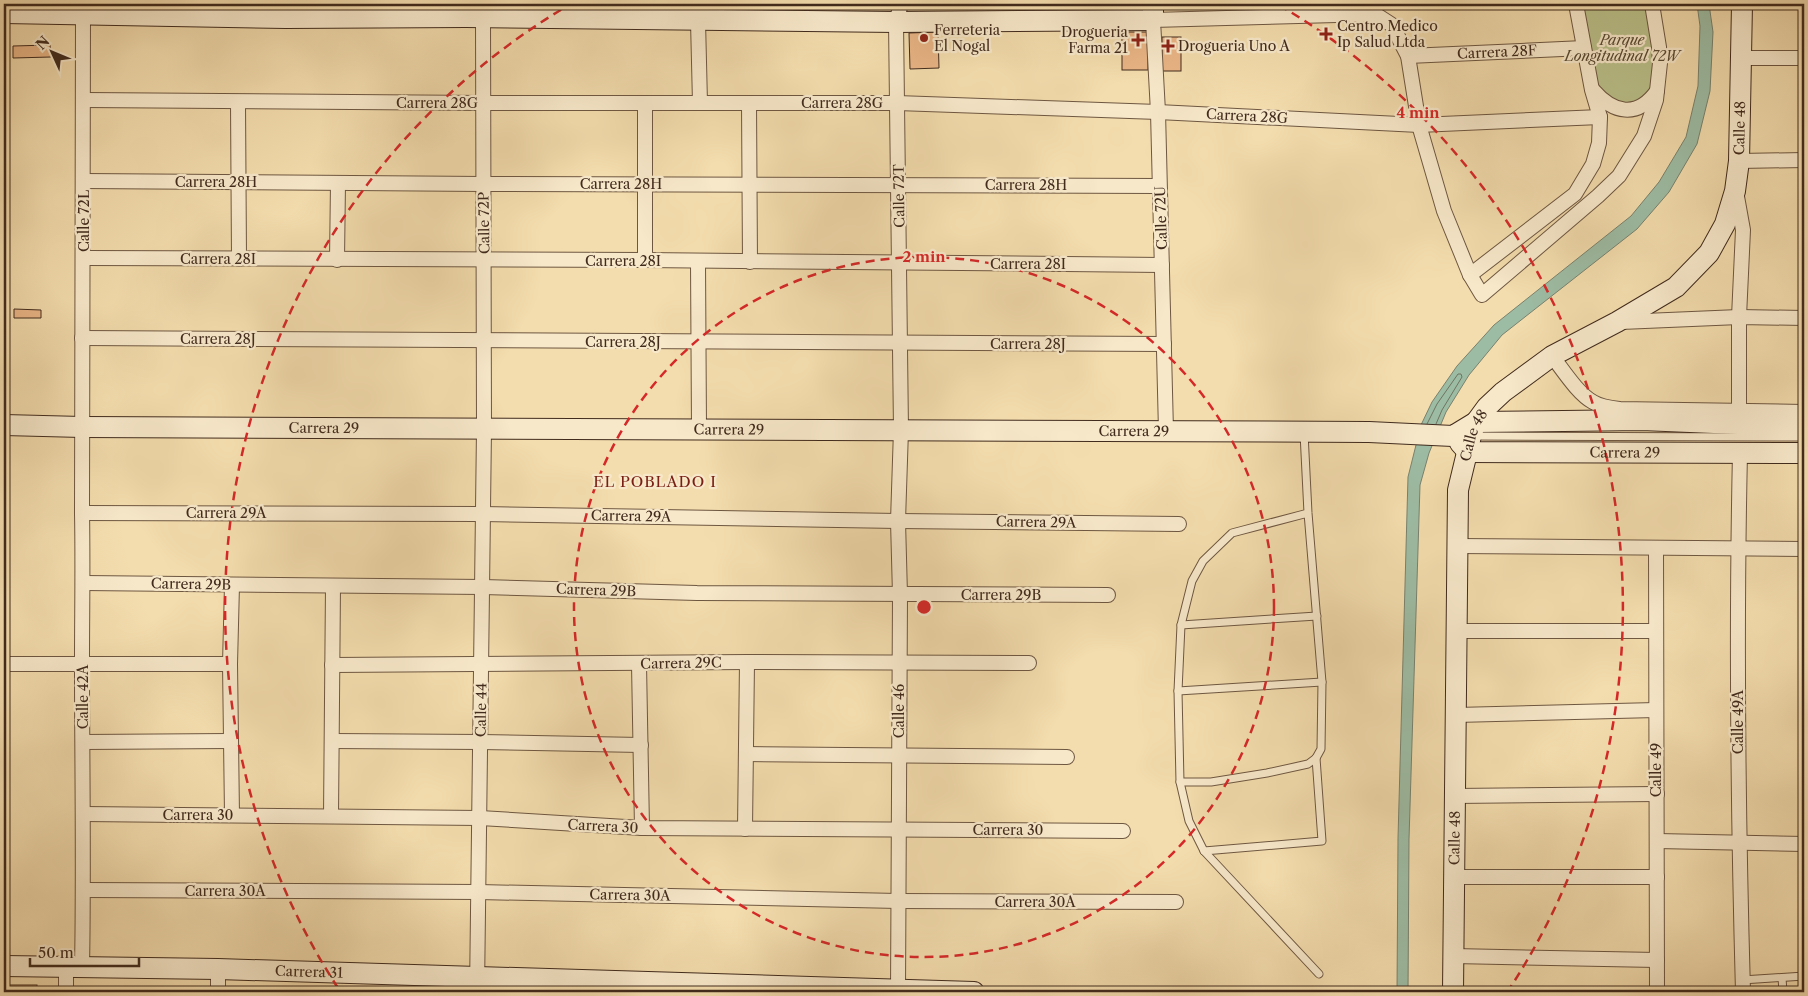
<svg xmlns="http://www.w3.org/2000/svg" width="1808" height="996" viewBox="0 0 1808 996" font-family="'Libre Caslon Text',serif">
  <style>
    .green { fill: #bac08a; stroke: #7e7654 }
    .water { fill: #9dbca4; stroke: #78826e }
    .lines { fill: none; stroke-linecap: round; stroke-linejoin: round }
    .shore { stroke: #6f7460; stroke-width: 1 }
    .building { fill: #e9b586; stroke: #412b1d }
    .lane-casing { stroke: #6e5741; stroke-width: 9 }
    .street-casing { stroke: #6e5741; stroke-width: 16 }
    .secondary-casing { stroke: #412b1d; stroke-width: 22 }
    .lane { stroke: #f7e8ca; stroke-width: 7 }
    .street { stroke: #f7e8ca; stroke-width: 14 }
    .secondary { stroke: #f7e8ca; stroke-width: 20 }
    .ring { fill: none; stroke: #d62828; stroke-width: 2.5; stroke-dasharray: 9 6 }
    .poi-dot { fill: #8f2418; stroke: #f7e8ca; stroke-width: 2 }
    .labels { text-anchor: middle; dominant-baseline: central; stroke-width: 4.5; stroke-linejoin: round; paint-order: stroke }
    .poi-label { font-size: 14px; fill: #412b1d; stroke: #f7e8ca; text-anchor: start }
    .park-label { font-size: 14px; font-style: italic; fill: #594933; stroke: #f7e8ca }
    .street-label { font-size: 14px; fill: #412b1d; stroke: #f7e8ca }
    .neighbourhood-label { font-size: 15px; letter-spacing: 1px; fill: #7a1f14; stroke: #f7e8ca }
    .centre { fill: #d62828; stroke: #f7e8ca; stroke-width: 2.5 }
    .ring-label { font-size: 15px; text-anchor: middle; font-weight: bold; fill: #d62828; stroke: #f7e8ca; stroke-width: 4.5; stroke-linejoin: round; paint-order: stroke }
  </style>
  <rect width="100%" height="100%" fill="#f3dcad"/>
  <filter id="stains"><feTurbulence type="fractalNoise" baseFrequency=".004" numOctaves="4"/><feColorMatrix values="0 0 0 0 .2 0 0 0 0 .09 0 0 0 0 .02 0 0 0 .5 -.17"/></filter>
  <radialGradient id="worn" r=".72"><stop offset=".6" stop-color="#630" stop-opacity="0"/><stop offset="1" stop-color="#630" stop-opacity=".3"/></radialGradient>
  <polygon class="green" points="1576,4 1652,4 1658,89 1639,108 1602,100"/>
  <polygon class="water" points="1697,4 1709,4 1713,32 1710,91 1697,144 1669,192 1637,229 1502,335 1469,375 1446,412 1429,453 1420,485 1409,839 1408,992 1397,992 1398,838 1408,477 1421,425 1432,402 1457,366 1494,325 1631,216 1659,182 1686,137 1698,86 1700,26"/>
  <g class="lines">
    <polyline class="shore" points="1427,424 1437,404 1458,374 1461,374 1462,377 1442,410 1436,424"/>
  </g>
  <g class="building">
    <polygon points="703,4 736,4 736,8 703,6"/>
    <polygon points="938,32 939,68 910,69 909,33"/>
    <rect x="1122" y="32" width="26" height="38"/>
    <rect x="1162" y="37" width="19" height="34"/>
    <polygon points="50,45 51,57 13,58 13,46"/>
    <polygon points="14,309 41,310 41,318 14,318"/>
    <rect x="4" y="985" width="33" height="7"/>
  </g>
  <g class="lines">
    <defs>
      <g id="lane">
        <polyline points="1335,4 1335,15"/>
        <polyline points="1304,433 1308,513 1322,682 1321,749 1316,758 1308,764 1267,773 1211,782 1180,782 1178,691 1181,625 1192,581 1203,561 1232,533 1308,513"/>
        <polyline points="1475,436 1804,437"/>
        <polyline points="1181,625 1317,616"/>
        <polyline points="1178,691 1322,682"/>
        <polyline points="1180,782 1189,821 1204,851 1319,974"/>
        <polyline points="1204,851 1322,841 1316,758"/>
        <polyline points="1782,978 1783,992"/>
        <polyline points="1742,980 1804,976"/>
      </g>
      <g id="street">
        <polyline points="1375,14 1392,25 1408,56 1419,125 1444,211 1470,275 1482,295 1598,196 1619,176 1644,136 1656,100 1660,63 1659,47 1652,4"/>
        <polyline points="621,20 623,4"/>
        <path id="s1" d="M1408,56L1584,48"/>
        <polyline points="1741,58 1804,58"/>
        <path d="M1593,90C1613,113 1637,119 1657,91"/>
        <polyline points="84,100 484,103 897,103 1158,112 1419,125 1600,117"/>
        <polyline points="238,102 239,259"/>
        <polyline points="645,103 645,260"/>
        <polyline points="700,103 698,21 700,4"/>
        <polyline points="749,103 750,262"/>
        <polyline points="1739,161 1804,160"/>
        <polyline points="83,181 484,184 1159,186"/>
        <polyline points="1736,191 1743,230 1739,317 1739,411"/>
        <polyline points="84,258 645,260 1162,265"/>
        <polyline points="337,260 338,183"/>
        <polyline points="698,262 699,429"/>
        <polyline points="1470,275 1575,194 1593,164 1599,143 1600,117 1592,90 1576,4"/>
        <polyline points="1621,322 1739,317 1804,318"/>
        <polyline points="82,338 1164,344"/>
        <path d="M1552,356C1563,370 1578,394 1593,402C1601,407 1611,408 1620,409L1804,412"/>
        <polyline points="1166,431 1158,112 1153,20 1375,14"/>
        <path d="M1740,453C1736,632 1738,812 1743,992"/>
        <polyline points="82,513 483,514 898,521 1179,524"/>
        <polyline points="1457,546 1804,549"/>
        <polyline points="1656,548 1657,992"/>
        <polyline points="84,583 483,587 697,593 1108,595"/>
        <polyline points="1456,631 1656,631"/>
        <polyline points="4,664 230,664"/>
        <polyline points="639,664 642,828"/>
        <polyline points="332,665 747,662 1029,663"/>
        <polyline points="1456,715 1656,710"/>
        <polyline points="332,741 481,742 641,745"/>
        <polyline points="83,742 230,741"/>
        <polyline points="746,754 1067,757"/>
        <polyline points="1455,796 1657,794"/>
        <polyline points="83,814 480,818 642,828 1123,831"/>
        <polyline points="232,815 230,664 232,585"/>
        <polyline points="331,816 333,586"/>
        <polyline points="745,829 747,662"/>
        <polyline points="1657,841 1804,844"/>
        <polyline points="1454,877 1657,877"/>
        <polyline points="84,890 479,892 898,901 1176,902"/>
        <polyline points="1453,956 1657,960"/>
        <polyline points="66,967 66,992"/>
        <path d="M82,967C84,866 82,765 82,664C82,614 83,563 82,513L83,14"/>
        <polyline points="218,969 218,992"/>
        <polyline points="477,992 484,429 483,18"/>
        <polyline points="898,992 900,595 898,521 901,430 896,22 901,4"/>
      </g>
      <g id="secondary">
        <polyline points="4,13 286,18 466,17 896,22 1153,20 1153,4"/>
        <path id="s2" d="M4,425L82,427L1369,432L1453,436L1476,422L1642,420L1738,424L1804,425"/>
        <path id="s3" d="M1460,443L1468,452L1804,453"/>
        <path id="s4" d="M4,966L218,969L974,992"/>
        <path id="s5" d="M1453,992L1458,490L1471,436L1476,422L1487,407L1503,392L1552,356L1617,322L1676,287L1709,253L1725,224L1735,191L1739,161L1742,4"/>
      </g>
    </defs>
    <use href="#lane" class="lane-casing"/>
    <use href="#street" class="street-casing"/>
    <use href="#secondary" class="secondary-casing"/>
    <use href="#lane" class="lane"/>
    <use href="#street" class="street"/>
    <use href="#secondary" class="secondary"/>
  </g>
  <g class="ring">
    <circle cx="924" cy="607" r="350"/>
    <path d="M338 988A699 699 0 0 1 569 5M1279 5A699 699 0 0 1 1510 988"/>
  </g>
  <g class="poi-dot">
    <path d="M1323.5 26.5h5v5h5v5h-5v5h-5v-5h-5v-5h5z"/>
    <circle cx="924" cy="38" r="5"/>
    <path d="M1135.5 32.5h5v5h5v5h-5v5h-5v-5h-5v-5h5z"/>
    <path d="M1165.5 38.5h5v5h5v5h-5v5h-5v-5h-5v-5h5z"/>
  </g>
  <g class="labels">
    <g class="poi-label">
      <text x="1337" y="26">Centro Medico<tspan x="1337" dy="16">Ip Salud Ltda</tspan></text>
      <text x="934" y="30">Ferreteria<tspan x="934" dy="16">El Nogal</tspan></text>
      <text x="1128" y="32" text-anchor="end">Drogueria<tspan x="1128" dy="16">Farma 21</tspan></text>
      <text x="1178" y="46">Drogueria Uno A</text>
    </g>
    <g class="park-label">
      <text x="1622" y="40">Parque<tspan x="1622" dy="16">Longitudinal 72W</tspan></text>
    </g>
    <g class="street-label">
      <text stroke="none"><textPath href="#s1" startOffset="89">Carrera 28F</textPath></text>
      <text x="437" y="103">Carrera 28G</text>
      <text x="842" y="103">Carrera 28G</text>
      <text transform="translate(1247 116) rotate(3)">Carrera 28G</text>
      <text stroke="none"><textPath href="#s5" startOffset="994">Calle 48</textPath></text>
      <text x="216" y="182">Carrera 28H</text>
      <text x="621" y="184">Carrera 28H</text>
      <text x="1026" y="185">Carrera 28H</text>
      <text transform="translate(899 196) rotate(-91)">Calle 72T</text>
      <text transform="translate(1161 218) rotate(-92)">Calle 72U</text>
      <text transform="translate(84 221) rotate(-90)">Calle 72L</text>
      <text transform="translate(484 223) rotate(-91)">Calle 72P</text>
      <text x="218" y="259">Carrera 28I</text>
      <text x="623" y="261">Carrera 28I</text>
      <text x="1028" y="264">Carrera 28I</text>
      <text x="218" y="339">Carrera 28J</text>
      <text x="623" y="342">Carrera 28J</text>
      <text x="1028" y="344">Carrera 28J</text>
      <text stroke="none"><textPath href="#s2" startOffset="320">Carrera 29</textPath></text>
      <text stroke="none"><textPath href="#s2" startOffset="725">Carrera 29</textPath></text>
      <text stroke="none"><textPath href="#s2" startOffset="1130">Carrera 29</textPath></text>
      <text stroke="none"><textPath href="#s5" startOffset="559">Calle 48</textPath></text>
      <text stroke="none"><textPath href="#s3" startOffset="169">Carrera 29</textPath></text>
      <text x="226" y="513">Carrera 29A</text>
      <text transform="translate(631 516) rotate(1)">Carrera 29A</text>
      <text transform="translate(1036 522) rotate(1)">Carrera 29A</text>
      <text transform="translate(191 584) rotate(1)">Carrera 29B</text>
      <text transform="translate(596 590) rotate(2)">Carrera 29B</text>
      <text x="1001" y="595">Carrera 29B</text>
      <text transform="translate(681 663) rotate(-1)">Carrera 29C</text>
      <text transform="translate(83 697) rotate(-90)">Calle 42A</text>
      <text transform="translate(481 710) rotate(-89)">Calle 44</text>
      <text transform="translate(899 711) rotate(-90)">Calle 46</text>
      <text transform="translate(1738 722) rotate(-90)">Calle 49A</text>
      <text transform="translate(1656 770) rotate(-90)">Calle 49</text>
      <text x="198" y="815">Carrera 30</text>
      <text transform="translate(603 826) rotate(3)">Carrera 30</text>
      <text x="1008" y="830">Carrera 30</text>
      <text stroke="none"><textPath href="#s5" startOffset="154">Calle 48</textPath></text>
      <text x="225" y="891">Carrera 30A</text>
      <text transform="translate(630 895) rotate(1)">Carrera 30A</text>
      <text x="1035" y="902">Carrera 30A</text>
      <text stroke="none"><textPath href="#s4" startOffset="305">Carrera 31</textPath></text>
    </g>
    <g class="neighbourhood-label">
      <text x="655" y="481">EL POBLADO I</text>
    </g>
  </g>
  <circle cx="924" cy="607" r="8" class="centre"/>
  <g class="ring-label">
    <text x="1418" y="118">4 min</text>
    <text x="924" y="262">2 min</text>
  </g>
  <rect width="1808" height="996" fill="none" stroke="#f3dcad" stroke-width="20"/>
  <rect x="5" y="5" width="1798" height="986" fill="none" stroke="#412b1d" stroke-width="2.5"/>
  <rect x="10" y="10" width="1788" height="976" fill="none" stroke="#412b1d"/>
  <g transform="translate(52 52) rotate(314)" stroke="#f7e8ca" stroke-width="4" paint-order="stroke">
  <path d="M0-4L9 19L0 12L-9 19Z" fill="#412b1d"/>
  <text y="-8" font-size="14" font-weight="bold" text-anchor="middle" fill="#412b1d">N</text>
  </g>
  <path d="M30 958v8h109v-8" fill="none" stroke="#412b1d" stroke-width="2.5"/>
  <text x="38" y="958" font-size="15" fill="#412b1d" stroke="#f7e8ca" stroke-width="4" paint-order="stroke">50 m</text>
  <rect width="100%" height="100%" filter="url(#stains)"/>
  <rect width="100%" height="100%" fill="url(#worn)"/>
</svg>
